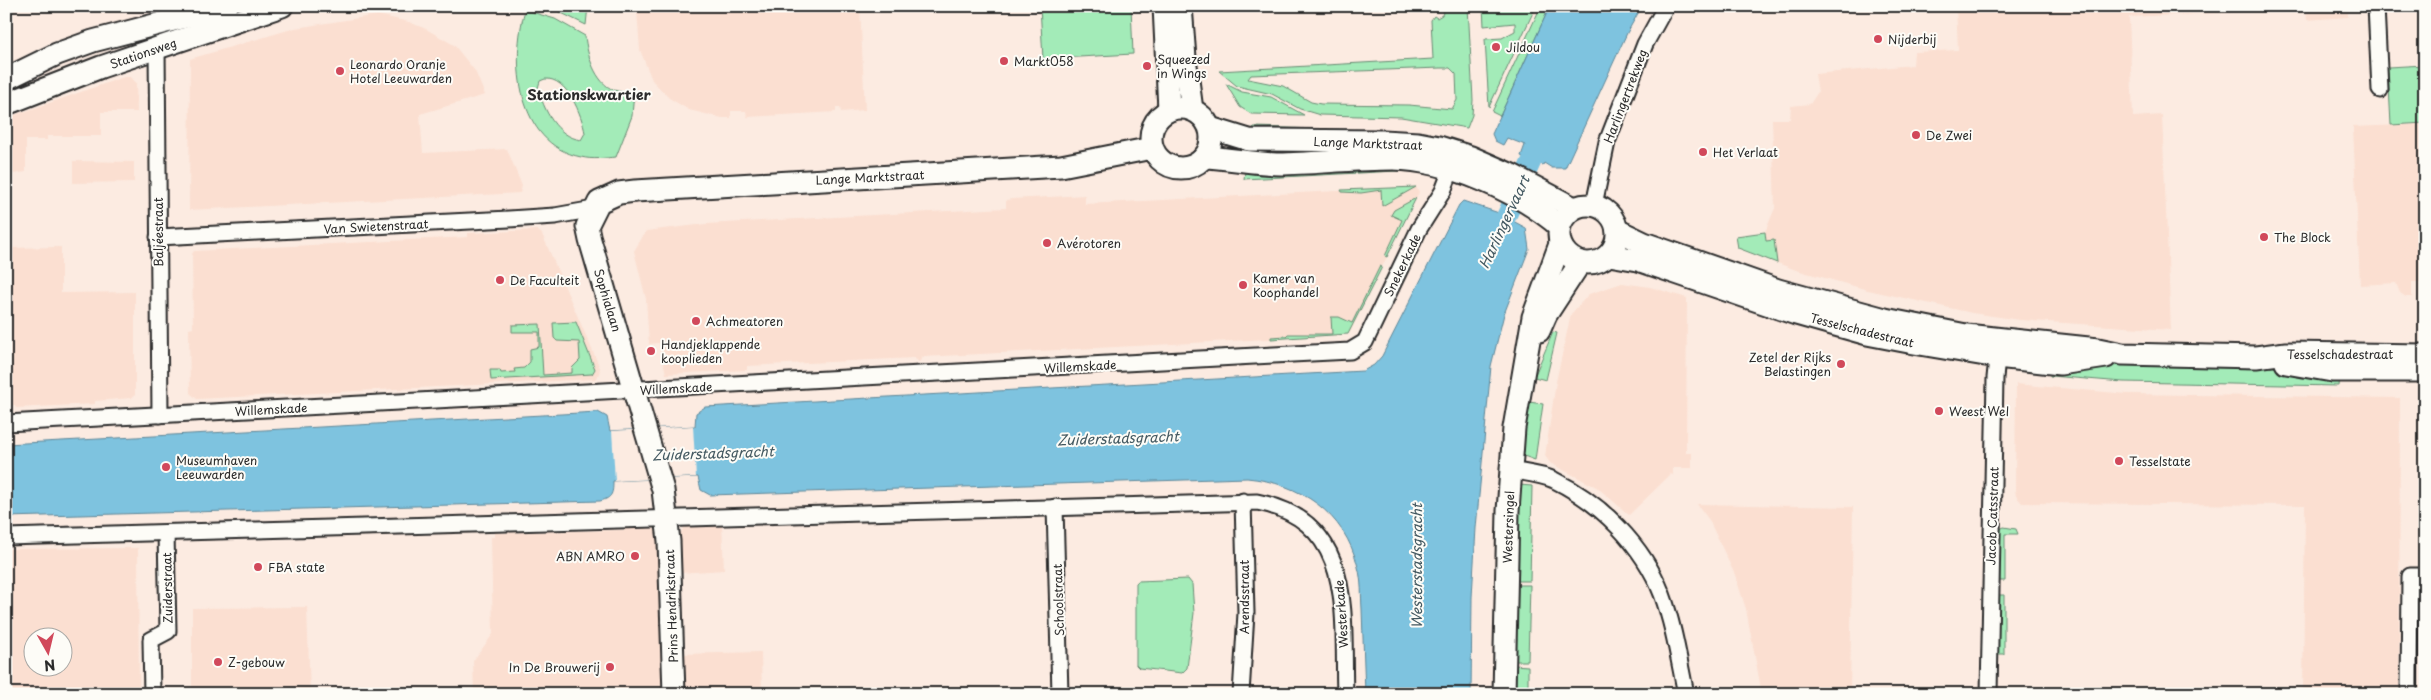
<svg xmlns="http://www.w3.org/2000/svg" width="2431" height="700" viewBox="0 0 2431 700" font-family="'Playpen Sans',sans-serif">
  <style>
    .built { fill: #fbdfd1; fill-rule: evenodd }
    .green { fill: #a3ebb8; stroke: #678b72; fill-rule: evenodd }
    .water { fill: #7ec3df; stroke: #5d8697 }
    .pier { fill: #fcebe1 }
    .lines { fill: none; stroke-linecap: round; stroke-linejoin: round }
    .canal { stroke: #7ec3df; stroke-width: 20 }
    .street-casing { stroke: #2b2b2b; stroke-width: 19 }
    .secondary-casing { stroke: #2b2b2b; stroke-width: 25 }
    .street { stroke: #fdfcf7; stroke-width: 15 }
    .secondary { stroke: #fdfcf7; stroke-width: 21 }
    .poi-dot { fill: #d1495b; stroke: #fdfcf7; stroke-width: 2 }
    .labels { text-anchor: middle; dominant-baseline: central; stroke-width: 4; stroke-linejoin: round; paint-order: stroke }
    .poi-label { font-size: 12px; fill: #2b2b2b; stroke: #fdfcf7; text-anchor: start }
    .street-label { font-size: 12px; fill: #2b2b2b; stroke: #fdfcf7 }
    .neighbourhood-label { font-size: 14px; font-weight: bold; fill: #2b2b2b; stroke: #fdfcf7 }
    .water-label { font-size: 14px; font-style: italic; fill: #445961; stroke: #fdfcf7 }
  </style>
  <rect width="100%" height="100%" fill="#fcebe1"/>
  <filter id="ink" filterUnits="userSpaceOnUse"><feTurbulence type="fractalNoise" baseFrequency=".02" numOctaves="2"/><feDisplacementMap in="SourceGraphic" scale="10" xChannelSelector="R" yChannelSelector="G"/><feConvolveMatrix kernelMatrix="1 2 1 2 8 2 1 2 1" color-interpolation-filters="sRGB"/></filter>
  <g filter="url(#ink)">
    <g class="built">
      <polygon points="620,6 860,6 865,110 841,112 840,107 836,107 836,112 747,117 746,111 731,111 731,118 722,118 689,110 669,98 652,80 640,50 637,11 620,8"/>
      <polygon points="1956,6 2348,6 2348,17 2307,20 2306,9 2129,17 2133,117 2162,115 2171,330 2020,320 1972,313 1868,290 1796,270 1738,248 1736,236 1765,232 1775,208 1772,119 1790,119 1791,106 1810,104 1818,92 1815,74 1913,65 1914,52 1958,50"/>
      <polygon points="378,15 409,22 426,29 454,45 475,71 485,95 420,114 423,153 507,149 522,186 520,193 189,210 190,59 295,28"/>
      <polygon points="124,77 131,77 136,83 137,112 101,112 101,136 47,136 47,140 26,140 26,172 6,175 6,118"/>
      <polygon points="2425,124 2425,282 2412,282 2412,297 2406,297 2400,293 2396,283 2360,285 2353,127"/>
      <polygon points="73,161 134,162 134,182 73,183"/>
      <polygon points="1416,187 1419,192 1350,332 1344,335 923,357 919,362 914,358 747,366 747,370 666,374 659,343 649,344 646,299 634,251 646,231 706,224 1006,208 1006,200 1012,199 1085,195 1085,204"/>
      <polygon points="537,230 542,234 600,368 599,374 595,379 197,399 190,393 189,329 193,328 192,254 194,251 468,237 468,233"/>
      <polygon points="61,247 61,293 135,292 135,395 131,398 95,401 95,404 16,408 15,405 6,405 6,248"/>
      <polygon points="1622,283 1650,287 1687,298 1686,453 1692,453 1692,468 1673,468 1673,475 1671,474 1629,515 1598,488 1550,463 1545,456 1556,382 1571,314 1589,294"/>
      <polygon points="2016,384 2128,394 2400,398 2399,694 2303,694 2305,505 2022,503 2016,496 2015,489"/>
      <polygon points="1697,504 1853,507 1850,694 1762,694 1746,609 1735,575 1709,520"/>
      <polygon points="722,523 724,570 679,573 678,538 684,527 689,524"/>
      <polygon points="626,525 648,525 658,532 666,694 474,694 473,661 493,634 491,537 494,537 494,533 625,530"/>
      <path d="M138,548L139,694H6V549ZM32,638H62V668H32Z"/>
      <polygon points="307,607 310,694 192,694 192,608"/>
      <polygon points="761,652 762,693 764,694 684,694 682,654"/>
    </g>
    <g class="green">
      <polygon points="547,6 588,6 586,25"/>
      <polygon points="1040,6 1131,6 1133,54 1043,59"/>
      <path d="M1441,6H1468L1473,100L1472,115L1467,128L1401,117L1320,115L1300,109L1272,94L1237,86L1219,71L1433,59L1431,20L1434,16L1437,18L1442,15L1444,10ZM1440,68H1450L1456,74L1457,100L1452,109L1409,105L1321,104L1311,102L1283,86L1248,79L1251,75Z"/>
      <polygon points="1483,6 1536,6 1489,107 1485,39 1502,38 1515,31 1515,23 1484,26"/>
      <polygon points="1541,6 1550,6 1500,116 1492,112"/>
      <path d="M525,10L555,19L585,36C587,54 595,83 614,90C620,92 627,92 634,92L632,116L616,157C604,158 593,160 581,157C517,144 510,61 525,10ZM545,79C567,77 582,115 585,133L581,140C556,136 544,110 538,88L540,81Z"/>
      <polygon points="2425,65 2425,123 2391,125 2388,67"/>
      <polygon points="1226,84 1242,92 1271,97 1304,115 1251,114 1240,107"/>
      <polygon points="1254,127 1421,132 1453,141 1252,130"/>
      <polygon points="1349,166 1416,170 1244,179 1245,171"/>
      <polygon points="1416,187 1382,206 1381,190 1361,193 1342,192 1341,190"/>
      <polygon points="1416,198 1387,257 1385,256 1402,220 1391,215 1394,210"/>
      <polygon points="1765,232 1766,241 1774,240 1777,263 1738,248 1736,236"/>
      <polygon points="1380,266 1382,267 1348,334 1271,339 1271,337 1286,336 1288,334 1332,334 1331,317 1339,317 1352,323"/>
      <polygon points="576,322 595,369 592,374 491,380 490,370 500,370 501,373 515,372 514,369 524,368 530,362 530,349 539,347 539,332 512,332 512,325 540,324 543,375 572,373 572,368 580,360 579,342 557,341 554,338 553,323"/>
      <polygon points="1553,332 1557,333 1546,380 1534,377"/>
      <polygon points="2113,364 2275,367 2339,377 2338,386 2123,382 2050,376 2051,368"/>
      <polygon points="1529,402 1543,404 1535,460 1521,455"/>
      <polygon points="1519,485 1532,486 1530,581 1517,581"/>
      <polygon points="2004,527 2016,529 2018,534 2005,534 2005,581 1997,581 1998,530"/>
      <polygon points="1188,579 1192,584 1194,613 1187,668 1182,673 1139,668 1136,665 1136,583 1138,581"/>
      <polygon points="1516,585 1530,585 1528,661 1514,661"/>
      <polygon points="1997,595 2004,595 2004,654 1996,654"/>
      <polygon points="1514,665 1528,666 1528,694 1514,694"/>
    </g>
    <g class="water">
      <polygon points="1550,6 1642,6 1627,33 1565,168 1552,168 1544,163 1543,165 1521,156 1525,145 1507,138 1503,145 1495,141 1492,134"/>
      <path d="M1463,201L1496,212L1526,228L1529,249L1504,314L1491,366L1476,528L1472,597L1471,694H1365C1364,666 1363,638 1362,609C1361,596 1362,581 1358,567C1345,513 1300,483 1247,478L710,495L701,490L698,477H696L613,481C613,492 613,498 600,501L6,517V444L598,412L607,417L610,431L695,426L696,413L705,407L1363,371L1374,365L1382,356L1459,205Z"/>
    </g>
    <polygon class="pier" points="693,426 696,477 615,481 612,431"/>
    <g class="lines">
      <polyline class="canal" points="1495,241 1543,136"/>
      <defs>
        <g id="street">
          <polyline points="2376,6 2380,90"/>
          <polyline points="157,48 160,415"/>
          <polyline points="1594,205 1607,142 1645,44 1666,6"/>
          <polyline points="158,237 509,219 555,216 594,209"/>
          <polyline points="6,423 1350,351 1365,342 1419,229 1443,191 1451,170"/>
          <path d="M1510,470C1525,473 1541,474 1554,480C1601,503 1643,545 1662,594C1674,626 1679,661 1686,694"/>
          <polyline points="1055,507 1060,694"/>
          <path d="M6,537L1257,502C1357,521 1342,616 1345,694"/>
          <polyline points="152,694 151,640 168,631 166,533"/>
          <polyline points="1241,694 1246,613 1243,501"/>
          <polyline points="1989,694 1995,378 1998,348"/>
          <polyline points="2409,694 2410,576 2425,576"/>
        </g>
        <g id="secondary">
          <polyline points="1164,6 1169,110"/>
          <polyline points="1181,6 1185,58 1192,110"/>
          <polyline points="6,79 57,54 93,41 227,6"/>
          <polyline points="6,104 101,67 282,6"/>
          <circle cx="1181" cy="138" r="30"/>
          <polyline points="1210,128 1249,140 1383,141 1418,143 1439,147 1471,157 1512,175 1574,208"/>
          <path d="M1204,157C1229,158 1255,164 1280,164C1317,163 1355,159 1393,159C1448,160 1518,191 1559,226"/>
          <circle cx="1588" cy="234" r="29"/>
          <polyline points="1617,230 1644,243 1778,290 1885,319 1966,335 2098,349 2122,354 2256,357 2286,353 2425,355"/>
          <polyline points="1609,255 1638,260 1796,314 1867,334 1914,343 1997,357 2060,364 2106,357"/>
          <polyline points="1539,331 1546,315 1580,263"/>
          <polyline points="2286,363 2332,371 2425,371"/>
          <polyline points="674,694 669,541 663,490 590,240 587,226 599,202 619,193 635,191 1061,166 1152,148"/>
          <polyline points="1504,694 1508,511 1514,428 1533,317 1560,244"/>
        </g>
      </defs>
      <use href="#street" class="street-casing"/>
      <use href="#secondary" class="secondary-casing"/>
      <use href="#street" class="street"/>
      <use href="#secondary" class="secondary"/>
    </g>
  </g>
  <g class="poi-dot">
    <circle cx="1878" cy="39" r="5"/>
    <circle cx="1496" cy="47" r="5"/>
    <circle cx="1004" cy="61" r="5"/>
    <circle cx="1147" cy="66" r="5"/>
    <circle cx="340" cy="71" r="5"/>
    <circle cx="1916" cy="135" r="5"/>
    <circle cx="1703" cy="152" r="5"/>
    <circle cx="2264" cy="237" r="5"/>
    <circle cx="1047" cy="243" r="5"/>
    <circle cx="500" cy="280" r="5"/>
    <circle cx="1243" cy="285" r="5"/>
    <circle cx="696" cy="321" r="5"/>
    <circle cx="651" cy="351" r="5"/>
    <circle cx="1841" cy="364" r="5"/>
    <circle cx="1939" cy="411" r="5"/>
    <circle cx="2119" cy="461" r="5"/>
    <circle cx="166" cy="467" r="5"/>
    <circle cx="635" cy="556" r="5"/>
    <circle cx="258" cy="567" r="5"/>
    <circle cx="218" cy="662" r="5"/>
    <circle cx="610" cy="667" r="5"/>
  </g>
  <g class="labels">
    <g class="poi-label">
      <text x="1888" y="39">Nijderbij</text>
      <text x="1506" y="47">Jildou</text>
      <text x="1157" y="59">Squeezed<tspan x="1157" dy="14">in Wings</tspan></text>
      <text x="1014" y="61">Markt058</text>
      <text x="350" y="64">Leonardo Oranje<tspan x="350" dy="14">Hotel Leeuwarden</tspan></text>
      <text x="1926" y="135">De Zwei</text>
      <text x="1713" y="152">Het Verlaat</text>
      <text x="2274" y="237">The Block</text>
      <text x="1057" y="243">Avérotoren</text>
      <text x="1253" y="278">Kamer van<tspan x="1253" dy="14">Koophandel</tspan></text>
      <text x="510" y="280">De Faculteit</text>
      <text x="706" y="321">Achmeatoren</text>
      <text x="661" y="344">Handjeklappende<tspan x="661" dy="14">kooplieden</tspan></text>
      <text x="1831" y="357" text-anchor="end">Zetel der Rijks<tspan x="1831" dy="14">Belastingen</tspan></text>
      <text x="1949" y="411">Weest Wel</text>
      <text x="176" y="460">Museumhaven<tspan x="176" dy="14">Leeuwarden</tspan></text>
      <text x="2129" y="461">Tesselstate</text>
      <text x="625" y="556" text-anchor="end">ABN AMRO</text>
      <text x="268" y="567">FBA state</text>
      <text x="228" y="662">Z-gebouw</text>
      <text x="600" y="667" text-anchor="end">In De Brouwerij</text>
    </g>
    <g class="street-label">
      <text transform="translate(143 53) rotate(-19)">Stationsweg</text>
      <text transform="translate(1625 96) rotate(-69)">Harlingertrekweg</text>
      <text transform="translate(1368 143) rotate(2)">Lange Marktstraat</text>
      <text transform="translate(870 177) rotate(-3)">Lange Marktstraat</text>
      <text transform="translate(376 226) rotate(-3)">Van Swietenstraat</text>
      <text transform="translate(158 232) rotate(-90)">Baljéestraat</text>
      <text transform="translate(1402 265) rotate(-64)">Snekerkade</text>
      <text transform="translate(608 300) rotate(73)">Sophialaan</text>
      <text transform="translate(1862 330) rotate(14)">Tesselschadestraat</text>
      <text x="2340" y="354">Tesselschadestraat</text>
      <text transform="translate(1080 366) rotate(-3)">Willemskade</text>
      <text transform="translate(676 388) rotate(-3)">Willemskade</text>
      <text transform="translate(271 409) rotate(-3)">Willemskade</text>
      <text transform="translate(1992 516) rotate(-88)">Jacob Catsstraat</text>
      <text transform="translate(1508 527) rotate(-88)">Westersingel</text>
      <text transform="translate(167 588) rotate(-91)">Zuiderstraat</text>
      <text transform="translate(1244 597) rotate(-90)">Arendsstraat</text>
      <text transform="translate(1058 600) rotate(-92)">Schoolstraat</text>
      <text transform="translate(671 606) rotate(-92)">Prins Hendrikstraat</text>
      <text transform="translate(1341 614) rotate(-94)">Westerkade</text>
    </g>
    <g class="neighbourhood-label">
      <text x="589" y="94">Stationskwartier</text>
    </g>
    <g class="water-label">
      <text transform="translate(1504 222) rotate(-65)">Harlingervaart</text>
      <text transform="translate(1118 438) rotate(-2)">Zuiderstadsgracht</text>
      <text transform="translate(713 453) rotate(-2)">Zuiderstadsgracht</text>
      <text transform="translate(1416 566) rotate(-90)">Westerstadsgracht</text>
    </g>
  </g>
  <rect width="2431" height="700" fill="none" stroke="#fdfcf7" stroke-width="25"/>
  <rect x="12" y="12" width="2406" height="675" fill="none" stroke="#2b2b2b" stroke-width="2" filter="url(#ink)"/>
  <g transform="translate(48 652) rotate(172)"><circle r="24" fill="#fdfcf7" stroke="#a9a8a5"/>
  <path d="M0-4L9 19L0 12L-9 19Z" fill="#d1495b"/>
  <text y="-8" font-size="14" font-weight="bold" text-anchor="middle" fill="#2b2b2b">N</text>
  </g>
</svg>
